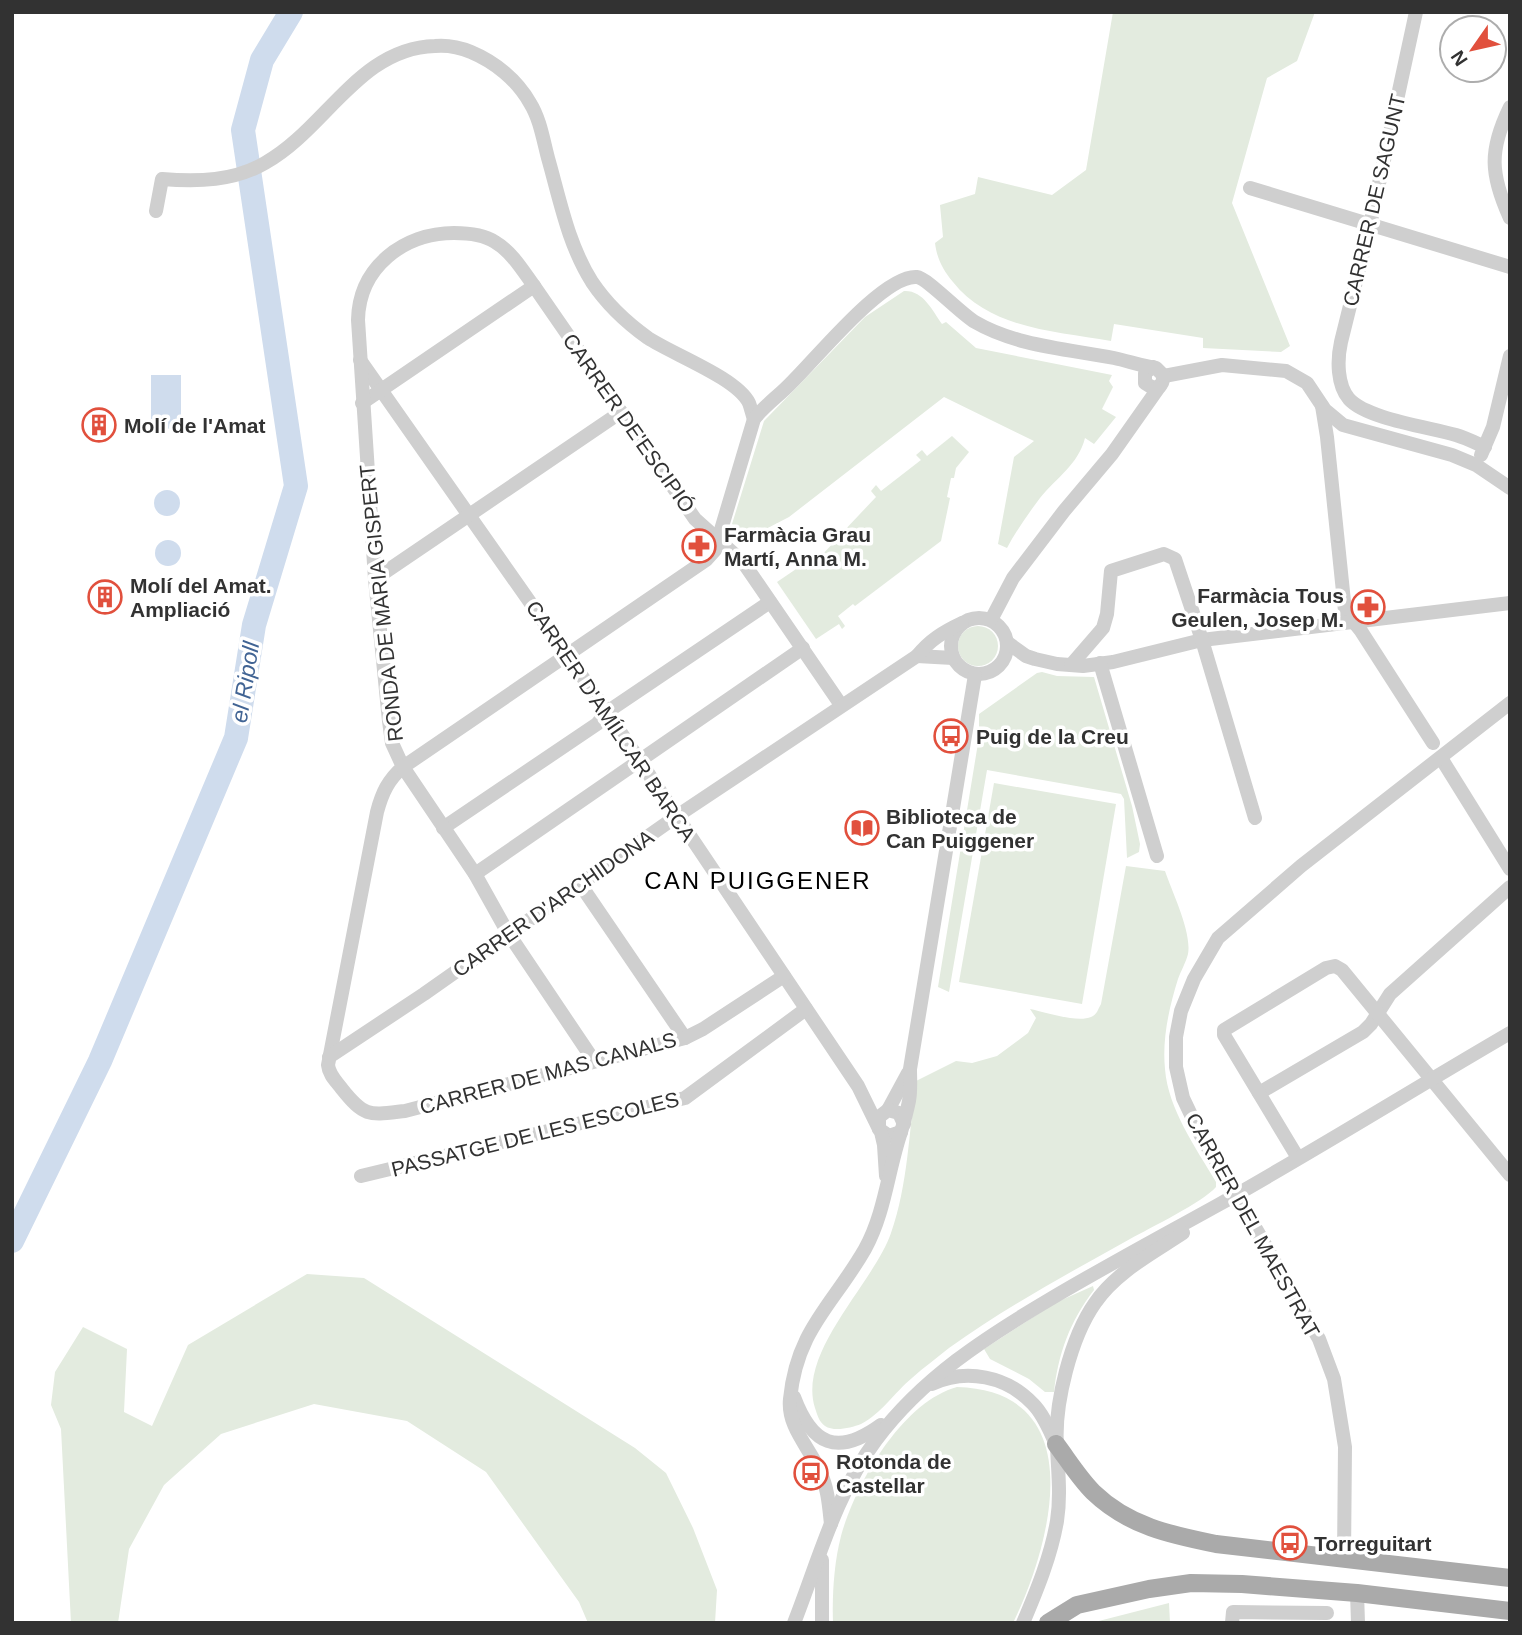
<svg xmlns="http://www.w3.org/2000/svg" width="1522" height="1635" viewBox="0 0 1522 1635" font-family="Helvetica,sans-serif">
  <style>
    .green { fill: #e3ebdf }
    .water { fill: #cfdced }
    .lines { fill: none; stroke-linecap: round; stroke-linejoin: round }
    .river { stroke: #cfdced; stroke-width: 24 }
    .minor { stroke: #cfcfcf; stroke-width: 14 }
    .major { stroke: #aaa; stroke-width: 18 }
    .labels { text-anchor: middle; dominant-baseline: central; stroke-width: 7; stroke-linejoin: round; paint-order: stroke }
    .street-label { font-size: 21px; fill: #323232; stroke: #fff }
    .poi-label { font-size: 21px; font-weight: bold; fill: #323232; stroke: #fff; text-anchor: start }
    .water-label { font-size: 23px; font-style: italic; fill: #416494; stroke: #fff }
    .quarter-label { font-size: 24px; letter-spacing: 2px; fill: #000; stroke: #fff }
  </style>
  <rect width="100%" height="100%" fill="#fff"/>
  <g class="green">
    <path d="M1113,12H1315L1297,61L1267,78L1232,203L1290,346L1281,352L1203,348V338L1114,324L1111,341C1055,331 990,329 953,282C943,270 937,259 935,243L943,237L940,205L975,194L978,177L1052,195L1086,170Z"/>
    <path d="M904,291C923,290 932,310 942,324L946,322L976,348L1112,375L1109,381L1113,387L1102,409L1116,417L1094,444L1085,438C1078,465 1057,477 1040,498C1028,514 1016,531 1007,548L998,544L1014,457L1034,441L944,397L789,517L745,540L732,524L764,421L865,317Z"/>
    <polygon points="952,436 969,452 956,468 954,478 951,478 947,497 950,498 941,541 855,606 853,604 838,616 845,626 842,629 839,624 816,639 777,582 802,565 808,570 836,540 831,534 836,528 842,533 876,497 871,491 876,485 881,491 921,460 916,455 922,450 927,456"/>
    <circle cx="978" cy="646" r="20"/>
    <polygon points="1042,672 1057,676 1094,677 1132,806 1140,844 1139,852 1127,858 1124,799 1121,794 987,770 949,992 938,987 979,737 979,714 1037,673"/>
    <polygon points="994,783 1116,804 1082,1004 959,982"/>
    <path d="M1126,866L1165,871C1172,892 1192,932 1188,954C1186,962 1181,971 1178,979C1169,1008 1162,1039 1165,1069C1168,1109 1196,1148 1216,1182V1187C1203,1202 1150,1228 1130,1239C1069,1273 1006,1307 949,1348C937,1358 924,1367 912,1378C895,1392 881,1414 861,1424C851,1428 834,1432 825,1426C819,1422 817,1414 815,1408C797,1352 874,1283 891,1233C908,1185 909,1131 916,1081L956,1061L972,1063L997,1056L1028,1033L1036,1018L1030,1009C1045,1012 1077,1023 1091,1017C1097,1015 1098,1009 1101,1004Z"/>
    <polygon points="307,1274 364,1278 635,1448 666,1473 693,1528 717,1590 715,1623 588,1623 579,1602 486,1472 407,1421 314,1404 221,1434 164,1485 129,1549 118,1623 71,1623 61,1429 51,1405 55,1372 83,1327 127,1349 124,1412 152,1426 188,1345"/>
    <path d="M1093,1286L1094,1290C1070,1321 1058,1354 1054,1392H1045L1029,1379L990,1359L984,1349L1055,1303Z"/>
    <path d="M957,1387C1092,1391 1052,1543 1013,1623H833C832,1595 834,1563 841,1536C855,1484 902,1402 957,1387Z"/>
    <polygon points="1169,1603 1170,1623 1091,1623"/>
  </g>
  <g class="water">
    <polygon points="284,12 292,12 263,60"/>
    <polygon points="151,375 181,375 181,429 151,428"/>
    <circle cx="167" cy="503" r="13"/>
    <circle cx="168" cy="553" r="13"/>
  </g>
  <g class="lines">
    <polyline class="river" points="12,1241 100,1061 236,738 254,625 296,486 243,130 262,60 291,12"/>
    <g class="minor">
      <path d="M1416,12L1370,225L1341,342C1337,360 1337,385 1349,399C1367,419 1429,427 1456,435C1466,438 1476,443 1485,447"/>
      <path d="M1510,107C1489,150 1490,174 1510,218"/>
      <polyline points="1250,188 1510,267"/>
      <path d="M156,211L162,179C198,182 234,181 265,163C326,129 359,48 435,46C447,45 459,47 471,52C495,62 517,80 530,103C540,119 543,139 548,158C560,200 568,244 592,282C606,303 627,323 648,338C672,354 737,378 749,403C751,408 752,414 754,419"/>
      <polyline points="360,360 607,712 858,1086 879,1129 889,1136 901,1132"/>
      <polyline points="1153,367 1145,373 1145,383 1153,388 1160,386"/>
      <polyline points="1164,376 1222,365 1286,371 1307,383 1325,410 1343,425 1452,455 1476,465 1510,488"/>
      <polyline points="362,403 534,286"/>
      <polyline points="1322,406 1327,437 1345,611 1361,631 1433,743"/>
      <polyline points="1481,455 1493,427 1510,356"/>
      <polyline points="375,579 621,412"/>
      <circle cx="979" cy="646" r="28"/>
      <polyline points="991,620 1013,578 1064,511 1112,454 1162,383 1164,376"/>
      <polyline points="1008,643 1026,656 1035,659 1057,664 1083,666 1113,662 1202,640 1510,603"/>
      <polyline points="917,656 953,658"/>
      <polyline points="1100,663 1157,856"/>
      <polyline points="1071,665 1103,628 1107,614 1111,571 1164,554 1175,559 1202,640 1255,818"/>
      <polyline points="1441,758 1510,869"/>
      <polyline points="443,828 597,724 607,712 770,602"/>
      <polyline points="475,874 803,648"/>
      <polyline points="580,884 685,1038"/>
      <path d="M784,976L703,1029L685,1038L405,1111C370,1115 365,1118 342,1089C336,1081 329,1075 328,1065L377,812C382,793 388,780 403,767L392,743L389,721L375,579L358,320C359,267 404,233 454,233C468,233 483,234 495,242C512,252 523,271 534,286L695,519L743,562L841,705"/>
      <path d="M329,1057L424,994L677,816L917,656C930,640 943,632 962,623"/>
      <path d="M594,1061L508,933L475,874L403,767L706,560L715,550L754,419C765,405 780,395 792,382C816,359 884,274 917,277C927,278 961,314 975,322C1016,346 1068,349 1114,358C1128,361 1142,366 1156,368L1164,376"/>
      <polyline points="1259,1093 1363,1032 1371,1024 1390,994 1510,887"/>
      <polyline points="888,1110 908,1073"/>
      <polyline points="879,1129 879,1117 888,1110 899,1113 904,1124"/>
      <polyline points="881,1132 884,1145 886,1176"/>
      <polyline points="1298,1158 1224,1035 1224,1030 1326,968 1335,966 1342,970 1510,1175"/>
      <polyline points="361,1176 685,1098 806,1009"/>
      <path d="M932,1384C966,1368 1007,1376 1033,1404C1043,1414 1049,1429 1055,1442"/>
      <path d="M794,1397C812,1445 837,1457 881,1425"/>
      <path d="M831,1524C829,1506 828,1488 820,1472C810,1448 787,1427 790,1399C797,1329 833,1305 865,1249C885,1213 888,1170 901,1132C904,1122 907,1111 909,1101C911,1090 910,1079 910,1069L975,675"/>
      <polyline points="1344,1558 1345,1447 1334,1379 1319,1339 1236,1194 1202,1138 1183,1098 1176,1067 1176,1037 1181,1011 1194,979 1218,938 1301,866 1510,703"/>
      <polyline points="822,1560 822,1623"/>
      <polyline points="1357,1593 1358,1623"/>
      <path d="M794,1623C818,1562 836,1493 876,1440C922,1378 986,1337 1052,1298C1106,1266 1162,1236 1218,1205C1316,1150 1412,1090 1510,1033"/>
      <path d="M1023,1623C1037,1590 1051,1556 1057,1521C1061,1495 1058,1472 1057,1446C1054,1404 1071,1337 1095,1303C1116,1272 1153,1253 1183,1233"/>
      <polyline points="1232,1623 1233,1612 1327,1613"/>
    </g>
    <g class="major">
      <path d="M1056,1444C1068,1460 1079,1478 1093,1492C1128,1526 1171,1535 1216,1544L1510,1578"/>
      <polyline points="1048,1623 1077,1605 1149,1589 1191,1583 1242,1584 1357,1593 1510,1611"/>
    </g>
  </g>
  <defs>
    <symbol id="building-ring" viewBox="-11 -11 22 22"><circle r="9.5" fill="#fff" stroke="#e1503d" stroke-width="1.5"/><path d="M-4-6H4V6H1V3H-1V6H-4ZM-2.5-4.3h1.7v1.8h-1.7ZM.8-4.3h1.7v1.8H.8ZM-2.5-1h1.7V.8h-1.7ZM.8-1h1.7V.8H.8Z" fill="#e1503d"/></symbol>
    <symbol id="pharmacy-ring" viewBox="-11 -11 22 22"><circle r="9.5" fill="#fff" stroke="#e1503d" stroke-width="1.5"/><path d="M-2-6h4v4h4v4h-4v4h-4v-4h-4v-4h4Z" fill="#e1503d"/></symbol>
    <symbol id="bus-ring" viewBox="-11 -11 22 22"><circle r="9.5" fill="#fff" stroke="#e1503d" stroke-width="1.5"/><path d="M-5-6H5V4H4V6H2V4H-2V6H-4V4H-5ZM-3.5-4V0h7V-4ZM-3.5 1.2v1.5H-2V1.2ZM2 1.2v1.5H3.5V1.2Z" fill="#e1503d"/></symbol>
    <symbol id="library-ring" viewBox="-11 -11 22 22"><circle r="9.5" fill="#fff" stroke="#e1503d" stroke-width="1.5"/><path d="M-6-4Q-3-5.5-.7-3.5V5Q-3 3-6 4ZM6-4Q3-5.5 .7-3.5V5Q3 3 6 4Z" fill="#e1503d"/></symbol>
  </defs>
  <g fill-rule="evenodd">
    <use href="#building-ring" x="80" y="406" width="38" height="38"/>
    <use href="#pharmacy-ring" x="680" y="527" width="38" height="38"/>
    <use href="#building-ring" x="86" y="578" width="38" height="38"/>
    <use href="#pharmacy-ring" x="1349" y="588" width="38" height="38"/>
    <use href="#bus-ring" x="932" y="717" width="38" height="38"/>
    <use href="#library-ring" x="843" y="809" width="38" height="38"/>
    <use href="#bus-ring" x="792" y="1454" width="38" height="38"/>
    <use href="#bus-ring" x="1271" y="1524" width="38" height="38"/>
  </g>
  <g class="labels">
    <g class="street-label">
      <text transform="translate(1374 200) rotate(-77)">CARRER DE SAGUNT</text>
      <text transform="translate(629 423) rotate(55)">CARRER DE'ESCIPIÓ</text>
      <text transform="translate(381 603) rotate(-96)">RONDA DE MARIA GISPERT</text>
      <text transform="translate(611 721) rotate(56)">CARRER D'AMÍLCAR BARCA</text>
      <text transform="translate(553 903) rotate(-35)">CARRER D'ARCHIDONA</text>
      <text transform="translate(548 1073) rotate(-15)">CARRER DE MAS CANALS</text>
      <text transform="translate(535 1134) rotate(-14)">PASSATGE DE LES ESCOLES</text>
      <text transform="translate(1253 1225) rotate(61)">CARRER DEL MAESTRAT</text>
    </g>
    <g class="poi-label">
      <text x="124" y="425">Molí de l'Amat</text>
      <text x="724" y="534">Farmàcia Grau<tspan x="724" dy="24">Martí, Anna M.</tspan></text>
      <text x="130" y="585">Molí del Amat.<tspan x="130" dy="24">Ampliació</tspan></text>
      <text x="1344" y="595" text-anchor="end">Farmàcia Tous<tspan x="1344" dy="24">Geulen, Josep M.</tspan></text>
      <text x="976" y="736">Puig de la Creu</text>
      <text x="886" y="816">Biblioteca de<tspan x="886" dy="24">Can Puiggener</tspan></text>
      <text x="836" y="1461">Rotonda de<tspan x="836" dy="24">Castellar</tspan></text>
      <text x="1314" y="1543">Torreguitart</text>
    </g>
    <g class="water-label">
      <text transform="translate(245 682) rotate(-81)">el Ripoll</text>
    </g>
    <g class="quarter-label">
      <text x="758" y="880">CAN PUIGGENER</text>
    </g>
  </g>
  <rect width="1522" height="1635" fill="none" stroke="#323232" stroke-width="28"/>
  <g transform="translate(1473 49) rotate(236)"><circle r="33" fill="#ffffff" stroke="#adadad" stroke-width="2"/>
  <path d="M0-5L12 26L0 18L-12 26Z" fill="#e1503d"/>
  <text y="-10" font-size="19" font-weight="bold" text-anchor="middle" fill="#323232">N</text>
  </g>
</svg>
